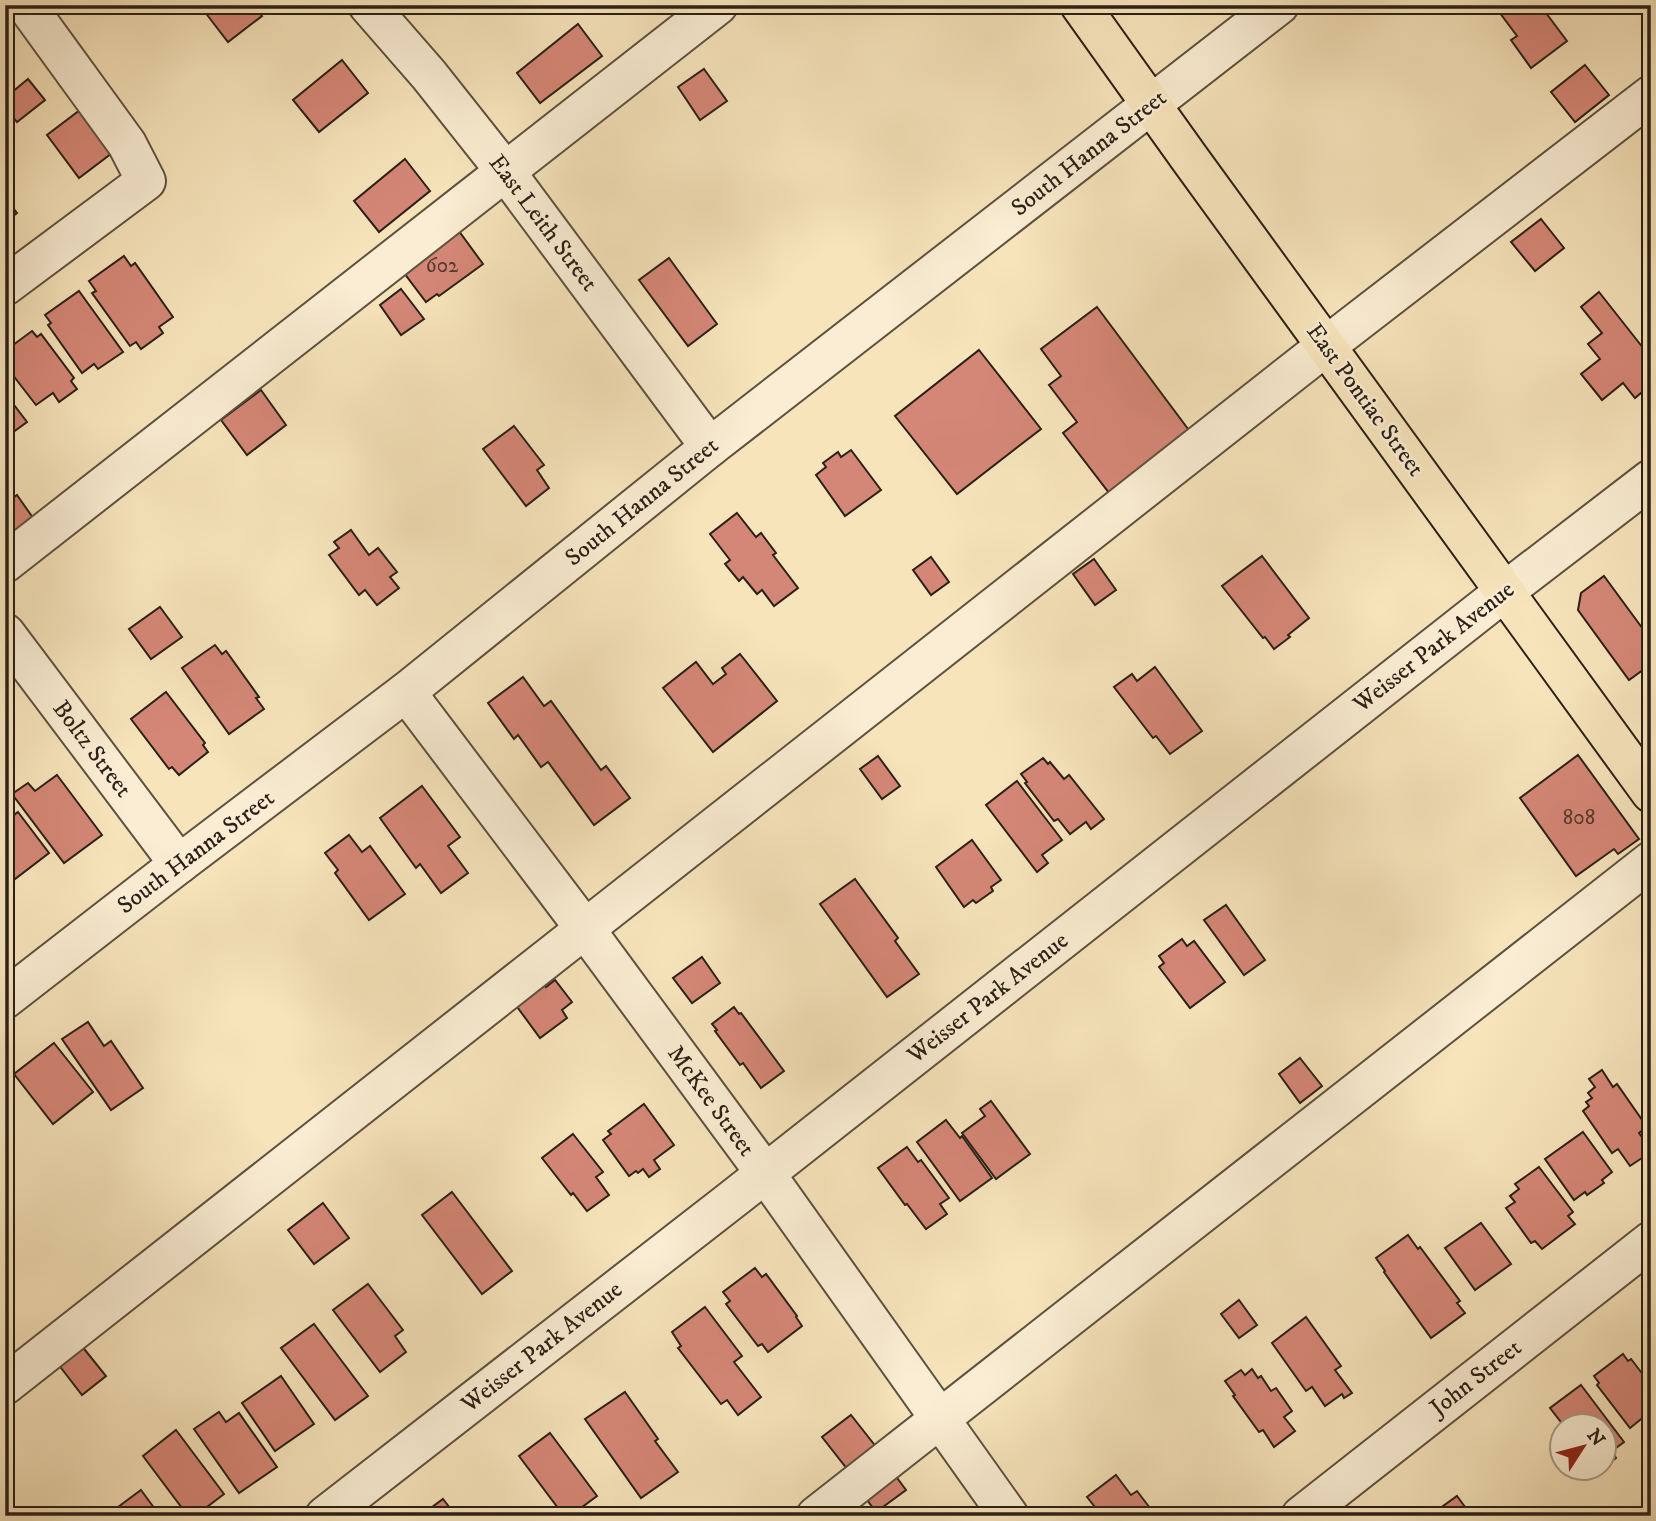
<svg xmlns="http://www.w3.org/2000/svg" width="1656" height="1521" viewBox="0 0 1656 1521" font-family="'IM FELL DW Pica',serif">
  <style>
    .building { fill: #d58777; stroke: #2a2017; stroke-width: 2 }
    .lines { fill: none; stroke-linecap: round; stroke-linejoin: round }
    .minor-casing { stroke: #5d5140; stroke-width: 42 }
    .major-casing { stroke: #2a2017; stroke-width: 42 }
    .minor { stroke: #faedd3; stroke-width: 38 }
    .major { stroke: #f7e4bb; stroke-width: 38 }
    .labels { text-anchor: middle; dominant-baseline: central; stroke-width: 5; stroke-linejoin: round; paint-order: stroke }
    .number-label { font-size: 21px; fill: #553a2f }
    .street-label { font-size: 24px; fill: #2a2017; stroke: #faedd3 }
  </style>
  <rect width="100%" height="100%" fill="#f7e4bb"/>
  <filter id="stains"><feTurbulence type="fractalNoise" baseFrequency=".00286" numOctaves="4"/><feColorMatrix values="0 0 0 0 .2 0 0 0 0 .09 0 0 0 0 .02 0 0 0 .5 -.17"/></filter>
  <radialGradient id="worn" r=".72"><stop offset=".6" stop-color="#630" stop-opacity="0"/><stop offset="1" stop-color="#630" stop-opacity=".3"/></radialGradient>
  <g class="building">
    <polygon points="202,5 254,5 262,16 228,42 201,7"/>
    <polygon points="1494,5 1540,5 1567,41 1531,68 1511,40 1517,36"/>
    <polygon points="578,24 602,56 540,103 517,73"/>
    <polygon points="342,60 368,93 319,132 293,100"/>
    <polygon points="1585,65 1609,95 1575,122 1551,92"/>
    <polygon points="704,69 727,101 700,120 678,87"/>
    <polygon points="28,79 45,100 17,122 5,107 5,98"/>
    <polygon points="84,107 116,150 79,178 47,135"/>
    <polygon points="405,159 430,191 379,232 354,201"/>
    <polygon points="5,197 17,213 5,222"/>
    <polygon points="1541,219 1564,248 1535,271 1511,242"/>
    <polygon points="456,227 483,264 439,296 437,294 426,302 401,269"/>
    <polygon points="124,256 131,266 135,263 173,317 159,327 163,333 141,349 136,342 130,346 92,293 96,291 89,281"/>
    <polygon points="669,258 717,324 688,346 639,280"/>
    <polygon points="401,289 424,319 401,335 380,305"/>
    <polygon points="79,291 123,352 98,369 94,364 82,373 48,325 51,323 45,315"/>
    <polygon points="1599,292 1651,358 1651,398 1647,401 1641,393 1635,398 1623,383 1602,400 1581,374 1600,359 1588,344 1602,333 1581,307"/>
    <polygon points="1097,307 1194,437 1113,498 1063,433 1077,422 1049,385 1061,376 1041,349"/>
    <polygon points="32,331 37,337 41,334 74,378 71,381 77,389 59,402 53,393 36,405 5,365 5,361 10,358 5,351"/>
    <polygon points="979,350 1041,429 957,494 895,416"/>
    <polygon points="261,390 286,425 247,455 221,420"/>
    <polygon points="5,393 27,422 5,438"/>
    <polygon points="514,426 544,465 537,470 549,488 526,506 483,449"/>
    <polygon points="851,450 881,490 845,516 816,475 826,467 823,463 838,452 841,457"/>
    <polygon points="17,495 38,525 11,545 5,536 5,504"/>
    <polygon points="737,513 756,537 761,533 776,553 773,555 798,588 774,606 762,590 757,594 743,577 739,581 725,564 730,560 710,534"/>
    <polygon points="351,530 369,555 378,548 397,572 390,577 399,588 377,605 365,590 359,595 329,555 339,548 334,542"/>
    <polygon points="1262,556 1309,618 1288,635 1290,637 1274,649 1265,637 1263,638 1222,586"/>
    <polygon points="931,557 949,582 931,595 913,570"/>
    <polygon points="1094,559 1116,590 1095,605 1073,574"/>
    <polygon points="1604,576 1651,640 1651,664 1629,680 1578,610 1581,593"/>
    <polygon points="160,607 182,637 151,659 129,629"/>
    <polygon points="215,645 222,654 226,651 259,697 256,698 264,709 229,734 182,668"/>
    <polygon points="740,654 777,701 713,752 663,688 696,662 713,684 726,674 722,668"/>
    <polygon points="1155,667 1202,731 1170,754 1156,736 1153,738 1114,687 1132,674 1137,681"/>
    <polygon points="523,677 544,706 551,701 601,770 606,766 630,798 594,825 548,762 541,767 518,735 514,739 488,703"/>
    <polygon points="166,692 205,743 203,745 208,752 179,775 172,767 169,769 131,719"/>
    <polygon points="1578,755 1639,839 1618,854 1614,849 1576,876 1520,798"/>
    <polygon points="878,756 900,786 882,799 860,769"/>
    <polygon points="1043,758 1048,764 1050,762 1064,779 1069,775 1104,819 1091,829 1086,822 1070,834 1058,819 1054,821 1025,783 1027,782 1021,774"/>
    <polygon points="57,775 102,835 64,863 12,794 28,783 35,791"/>
    <polygon points="1017,781 1062,840 1042,855 1048,863 1037,872 986,805"/>
    <polygon points="422,786 460,837 448,846 468,873 441,893 420,864 416,868 380,818"/>
    <polygon points="18,812 49,853 15,879 5,866 5,822"/>
    <polygon points="349,835 362,852 370,846 405,894 369,920 335,873 338,870 325,853"/>
    <polygon points="972,840 1001,880 991,887 993,891 976,903 973,900 964,907 936,867"/>
    <polygon points="855,879 898,938 895,941 919,974 887,997 820,904"/>
    <polygon points="1226,905 1265,960 1244,975 1204,920"/>
    <polygon points="1182,939 1187,946 1194,941 1225,982 1190,1008 1159,967 1164,963 1159,956"/>
    <polygon points="702,957 720,983 692,1003 673,978"/>
    <polygon points="540,979 546,987 555,980 572,1002 562,1010 567,1018 540,1038 512,1000"/>
    <polygon points="734,1007 739,1014 741,1013 784,1071 761,1088 743,1063 740,1065 715,1031 717,1030 712,1024"/>
    <polygon points="88,1022 104,1046 111,1041 143,1088 111,1110 62,1039"/>
    <polygon points="54,1043 93,1092 53,1124 14,1074"/>
    <polygon points="1300,1058 1322,1086 1300,1103 1279,1074"/>
    <polygon points="1602,1070 1613,1087 1617,1084 1647,1127 1639,1133 1651,1150 1651,1152 1630,1166 1618,1149 1612,1153 1583,1111 1589,1106 1586,1102 1592,1098 1588,1093 1595,1087 1589,1079"/>
    <polygon points="991,1101 1030,1154 996,1179 962,1133 985,1116 980,1109"/>
    <polygon points="644,1104 674,1145 654,1160 660,1169 649,1177 643,1169 638,1173 636,1171 629,1176 603,1140 611,1134 608,1131"/>
    <polygon points="946,1120 960,1138 962,1136 992,1178 960,1201 917,1142"/>
    <polygon points="1583,1132 1612,1172 1602,1180 1604,1183 1587,1195 1585,1192 1574,1200 1545,1159"/>
    <polygon points="573,1134 603,1172 596,1177 609,1195 587,1211 573,1193 571,1195 542,1158"/>
    <polygon points="907,1147 918,1162 921,1160 949,1198 940,1204 947,1214 926,1229 907,1204 905,1205 878,1168"/>
    <polygon points="1539,1167 1573,1212 1568,1216 1575,1224 1542,1249 1535,1241 1531,1243 1506,1208 1515,1202 1510,1196 1519,1189 1515,1184"/>
    <polygon points="452,1192 512,1271 482,1294 422,1215"/>
    <polygon points="323,1203 349,1238 314,1264 288,1230"/>
    <polygon points="1481,1223 1511,1264 1475,1290 1445,1248"/>
    <polygon points="1408,1235 1418,1249 1420,1247 1460,1301 1457,1303 1465,1313 1431,1338 1384,1272 1385,1271 1376,1258"/>
    <polygon points="755,1268 762,1277 766,1274 797,1316 796,1317 802,1326 768,1352 762,1344 758,1346 726,1304 730,1301 723,1292"/>
    <polygon points="368,1284 403,1330 395,1336 406,1352 380,1372 333,1310"/>
    <polygon points="1239,1300 1257,1325 1239,1338 1221,1314"/>
    <polygon points="705,1307 742,1356 734,1362 761,1397 738,1415 727,1400 721,1404 678,1348 681,1346 672,1332"/>
    <polygon points="1306,1317 1341,1366 1335,1370 1352,1393 1344,1398 1342,1394 1325,1406 1312,1387 1306,1391 1272,1343"/>
    <polygon points="314,1324 368,1396 335,1420 281,1348"/>
    <polygon points="81,1345 106,1376 82,1395 58,1364"/>
    <polygon points="1623,1354 1628,1361 1631,1359 1651,1385 1651,1411 1630,1428 1597,1385 1599,1383 1594,1376"/>
    <polygon points="1252,1369 1258,1378 1261,1376 1271,1391 1276,1388 1292,1411 1284,1417 1295,1431 1274,1447 1263,1430 1259,1432 1233,1396 1235,1395 1225,1381 1241,1370 1245,1375"/>
    <polygon points="281,1376 314,1424 275,1451 242,1403"/>
    <polygon points="1581,1385 1624,1442 1612,1451 1616,1458 1604,1467 1604,1426 1564,1426 1550,1408"/>
    <polygon points="625,1392 658,1439 655,1441 678,1472 641,1498 585,1419"/>
    <polygon points="219,1412 226,1422 239,1413 277,1467 239,1493 194,1429"/>
    <polygon points="851,1415 877,1448 848,1470 822,1437"/>
    <polygon points="176,1430 224,1494 195,1516 188,1516 143,1456"/>
    <polygon points="550,1433 597,1496 570,1516 564,1516 519,1456"/>
    <polygon points="892,1471 906,1490 876,1512 862,1493"/>
    <polygon points="1116,1475 1131,1495 1137,1491 1153,1512 1148,1516 1102,1516 1087,1497"/>
    <polygon points="141,1490 160,1516 106,1516"/>
    <polygon points="1457,1496 1471,1515 1474,1512 1477,1516 1433,1516 1432,1514"/>
    <polygon points="443,1499 456,1516 420,1516"/>
  </g>
  <g class="lines">
    <defs>
      <g id="minor">
        <polyline points="368,5 429,75 505,171 710,447"/>
        <polyline points="5,286 146,181 127,144 26,5"/>
        <polyline points="5,563 718,5"/>
        <polyline points="5,633 179,864"/>
        <polyline points="406,692 585,929 765,1173 1009,1516"/>
        <polyline points="5,999 179,864 406,692 710,447 1279,5"/>
        <polyline points="5,1385 1326,346 1651,95"/>
        <polyline points="325,1516 729,1202 1504,592 1651,479"/>
        <polyline points="816,1516 1651,861"/>
        <polyline points="1301,1516 1651,1241"/>
      </g>
      <polyline id="major" points="1080,5 1190,159 1651,793"/>
    </defs>
    <use href="#minor" class="minor-casing"/>
    <use href="#major" class="major-casing"/>
    <use href="#minor" class="minor"/>
    <use href="#major" class="major"/>
  </g>
  <g class="labels">
    <g class="number-label">
      <text x="442" y="266">602</text>
      <text x="1579" y="818">808</text>
    </g>
    <g class="street-label">
      <text transform="translate(1089 153) rotate(-38)">South Hanna Street</text>
      <text transform="translate(543 223) rotate(53)">East Leith Street</text>
      <text transform="translate(1365 400) rotate(54)">East Pontiac Street</text>
      <text transform="translate(642 502) rotate(-39)">South Hanna Street</text>
      <text transform="translate(1434 647) rotate(-38)">Weisser Park Avenue</text>
      <text transform="translate(92 749) rotate(53)">Boltz Street</text>
      <text transform="translate(196 852) rotate(-37)">South Hanna Street</text>
      <text transform="translate(988 998) rotate(-38)">Weisser Park Avenue</text>
      <text transform="translate(711 1101) rotate(54)">McKee Street</text>
      <text transform="translate(542 1347) rotate(-38)">Weisser Park Avenue</text>
      <text transform="translate(1476 1378) rotate(-38)">John Street</text>
    </g>
  </g>
  <rect width="1656" height="1521" fill="none" stroke="#f7e4bb" stroke-width="28"/>
  <rect x="7" y="7" width="1642" height="1507" fill="none" stroke="#2a2017" stroke-width="3.5"/>
  <rect x="14" y="14" width="1628" height="1493" fill="none" stroke="#2a2017" stroke-width="2"/>
  <g transform="translate(1583 1447) rotate(54)"><circle r="33" fill="#faedd3" stroke="#a79b88" stroke-width="2"/>
  <path d="M0-5L12 26L0 18L-12 26Z" fill="#8f2418"/>
  <text y="-10" font-size="19" font-weight="bold" text-anchor="middle" fill="#2a2017">N</text>
  </g>
  <rect width="100%" height="100%" filter="url(#stains)"/>
  <rect width="100%" height="100%" fill="url(#worn)"/>
</svg>
